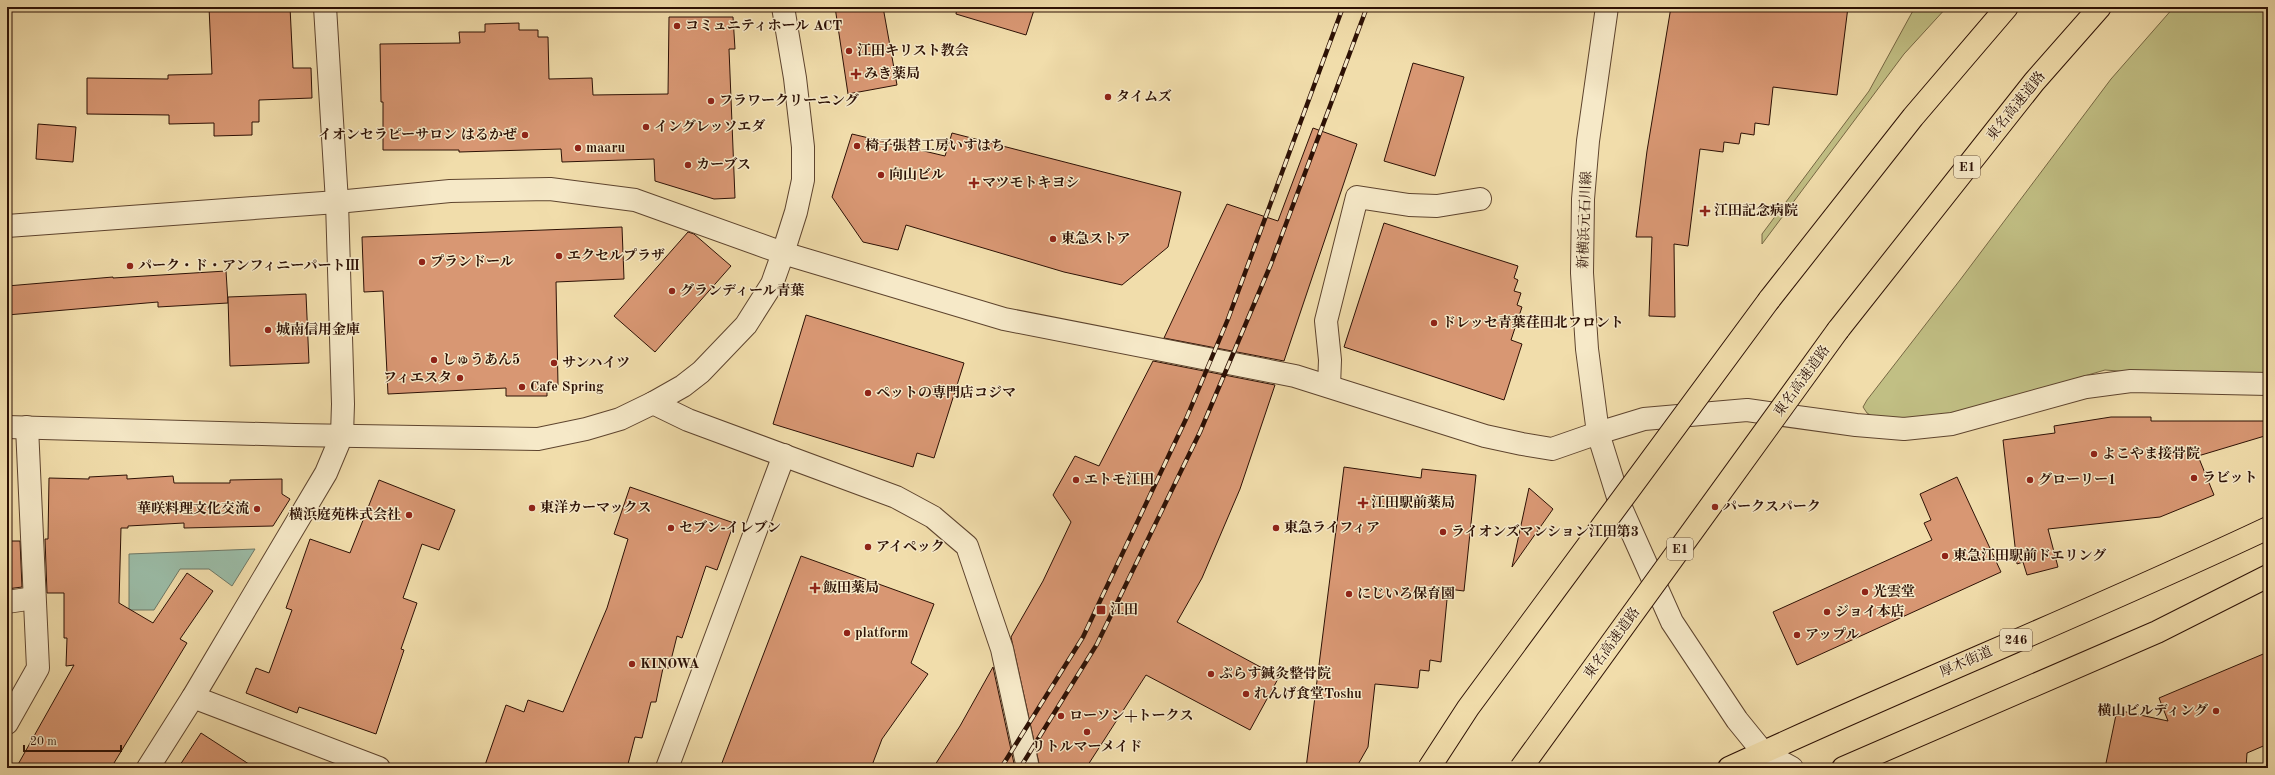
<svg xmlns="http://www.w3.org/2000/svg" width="2275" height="775" viewBox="0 0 2275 775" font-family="'Old Standard TT','Noto Serif JP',serif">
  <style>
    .green { fill: #c1bf84; stroke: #776844 }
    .water { fill: #9bbca7; stroke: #6f7866 }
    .building { fill: #d89773; stroke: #2d1105 }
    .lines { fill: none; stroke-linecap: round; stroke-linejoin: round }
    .minor-casing { stroke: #5e442e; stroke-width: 24 }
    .tertiary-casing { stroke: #5e442e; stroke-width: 24 }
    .trunk-casing { stroke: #2d1105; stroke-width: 24 }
    .motorway-casing { stroke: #2d1105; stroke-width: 24 }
    .minor { stroke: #f6e9c8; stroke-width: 22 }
    .tertiary { stroke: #f6e9c8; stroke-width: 22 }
    .trunk { stroke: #f1ddab; stroke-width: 22 }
    .motorway { stroke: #f1ddab; stroke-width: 22 }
    .rail-casing { stroke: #2d1105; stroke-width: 4.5 }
    .rail { stroke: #f6e9c8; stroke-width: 3; stroke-dasharray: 9; stroke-linecap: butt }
    .motorway-bridge-casing { stroke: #2d1105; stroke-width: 24; stroke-linecap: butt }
    .motorway-bridge { stroke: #f1ddab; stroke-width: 22 }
    .poi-dot { fill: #8f2418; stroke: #f6e9c8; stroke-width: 1.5 }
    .labels { text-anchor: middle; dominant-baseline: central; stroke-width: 3; stroke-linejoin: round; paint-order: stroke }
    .shield { fill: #f6e9c8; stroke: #695240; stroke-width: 1 }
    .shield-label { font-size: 13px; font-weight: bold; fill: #2d1105 }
    .poi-label { font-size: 14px; font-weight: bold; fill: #2d1105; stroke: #f6e9c8; text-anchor: start }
    .street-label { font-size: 14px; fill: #2d1105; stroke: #f6e9c8 }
  </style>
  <rect width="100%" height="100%" fill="#f1ddab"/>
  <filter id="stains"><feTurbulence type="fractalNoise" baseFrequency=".005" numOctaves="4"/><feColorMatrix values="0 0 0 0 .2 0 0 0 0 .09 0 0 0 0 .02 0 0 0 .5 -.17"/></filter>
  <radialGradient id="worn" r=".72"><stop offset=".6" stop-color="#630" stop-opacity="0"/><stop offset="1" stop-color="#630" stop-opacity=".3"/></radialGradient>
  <g class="green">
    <polygon points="1915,7 1947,7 1904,54 1762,244 1762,234 1869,91"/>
    <polygon points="2174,7 2268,7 2268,379 2239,380 2105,370 1957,413 1881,421 1867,413 1863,407 1867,400 1960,280 2111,79"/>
  </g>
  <polygon class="water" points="255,549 232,586 209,569 180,569 154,610 129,610 129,554"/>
  <g class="building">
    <polygon points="209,7 290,7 293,68 311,68 312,98 259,100 259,122 252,122 252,135 214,136 214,123 169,124 169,115 87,114 87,78 168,79 168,75 212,74"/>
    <polygon points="835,7 883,7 897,85 848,94"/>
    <polygon points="957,7 1035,7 1026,35 956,14"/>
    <polygon points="1671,7 1848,7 1837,95 1773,87 1769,125 1755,123 1754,135 1741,133 1739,144 1724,142 1723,152 1700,149 1688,246 1674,244 1675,317 1649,316 1652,237 1636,237 1647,151"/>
    <polygon points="669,17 733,17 735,49 729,49 735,198 714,199 655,181 654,159 562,162 561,149 459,152 459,150 383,150 383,102 381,102 380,44 460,43 459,32 485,32 485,24 519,23 519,30 538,30 538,37 548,37 549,79 592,78 593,95 668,94"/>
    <polygon points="1413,63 1464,77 1435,176 1384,161"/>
    <polygon points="38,124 76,127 73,162 36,159"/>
    <polygon points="1313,128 1357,144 1284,361 1164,338 1227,204 1278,221"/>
    <polygon points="952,133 1181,192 1168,247 1122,285 1064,272 906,225 898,250 863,242 832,197 852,134 945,156"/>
    <polygon points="1384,223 1518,266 1514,278 1518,280 1514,291 1521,293 1517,305 1522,307 1511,340 1522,344 1504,400 1344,347"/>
    <polygon points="622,227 624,279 556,282 558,385 547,385 547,396 506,396 506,388 388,394 383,291 364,292 362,237"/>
    <polygon points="688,232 694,234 731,266 655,352 614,316"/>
    <polygon points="226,271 228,303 158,307 158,302 7,315 7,286 113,277 113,278"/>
    <polygon points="306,294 309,363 230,366 228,297"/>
    <polygon points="806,315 964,363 934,458 917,453 913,467 773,424"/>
    <polygon points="1153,361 1275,385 1240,489 1202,578 1177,622 1279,677 1250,730 1146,675 1086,768 1040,768 1011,637 1043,581 1071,522 1053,495 1075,456 1099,466"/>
    <polygon points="2111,417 2151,417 2151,421 2268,421 2268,435 2198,456 2214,495 2160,517 2048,529 2058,567 2027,575 2023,562 2017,564 2003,440 2055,433 2054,426"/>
    <polygon points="1344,467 1421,478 1422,469 1476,475 1464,591 1448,589 1441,662 1430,660 1429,671 1420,670 1418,688 1375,684 1368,747 1356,768 1306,768"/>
    <polygon points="127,475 127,479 173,476 174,483 230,483 230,480 282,479 282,494 290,499 273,526 184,528 184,523 128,526 128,528 121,528 119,603 153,623 187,573 213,591 180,639 187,643 111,768 16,768 74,665 66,666 67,638 64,638 64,593 47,593 45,539 48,539 49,478 89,479 89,477"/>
    <polygon points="1957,477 2001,572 1797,665 1773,612 1932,540 1924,523 1931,520 1920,494"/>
    <polygon points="379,480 455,510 439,550 422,544 403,598 417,603 401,649 404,650 376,734 299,707 297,713 246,693 256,668 269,673 292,610 286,608 310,539 350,553"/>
    <polygon points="630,487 734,523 717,570 706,566 682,638 677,636 669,668 663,668 656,702 651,702 642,738 635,737 627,768 484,768 506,705 524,712 528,700 563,712 607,608 628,539 614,534"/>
    <polygon points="1529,488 1553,509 1512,567"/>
    <polygon points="7,541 20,541 22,587 7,589"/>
    <polygon points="801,556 934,604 911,663 928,674 882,739 871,768 720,768"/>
    <polygon points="2268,652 2268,744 2247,753 2246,768 2105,768 2117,710 2168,721 2159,698"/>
    <polygon points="993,667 1015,768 933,768 960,726"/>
    <polygon points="201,733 255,768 178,768"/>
  </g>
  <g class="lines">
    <defs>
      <g id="minor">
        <polyline points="7,226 337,202 450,191 550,189 635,200 783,253"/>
        <polyline points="1329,386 1330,360 1326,321 1357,197 1409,205 1437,206 1480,199"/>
        <polyline points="653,403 688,420 896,497 933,517 967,546 1002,649 1028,768"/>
        <polyline points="1598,433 1644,419 1747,410 1856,425 1904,429 1952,424 2086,387 2131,381 2268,384"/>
        <polyline points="7,602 34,598"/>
        <polyline points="193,697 379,768"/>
        <polyline points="7,723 38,668 27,427"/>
        <polyline points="148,768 193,697 326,473 342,435 343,404 337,202 325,7"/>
        <polyline points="667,768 784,455"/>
      </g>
      <g id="tertiary">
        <polyline points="1607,7 1588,141 1583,199 1582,273 1587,349 1598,433 1622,510 1672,622 1737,720 1763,752 1792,768"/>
        <polyline points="783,253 1004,319 1295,376 1485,436 1522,444 1552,449 1598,433"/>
        <polyline points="7,427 295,435 538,439 586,429 620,419 653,403 683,386 701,372 746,325 772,284 783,253 796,212 803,180 803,147 795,78 783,7"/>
      </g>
      <g id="trunk">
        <path d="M1729,768C1908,685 2090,612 2268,528"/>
        <polyline points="1843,768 2157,632 2268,576"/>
      </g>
      <g id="motorway">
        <polyline points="1769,300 1913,117 2007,7"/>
        <polyline points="1838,330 2034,82 2100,7"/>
      </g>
    </defs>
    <use href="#minor" class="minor-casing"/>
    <use href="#tertiary" class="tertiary-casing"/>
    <use href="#trunk" class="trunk-casing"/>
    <use href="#motorway" class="motorway-casing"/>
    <use href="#minor" class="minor"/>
    <use href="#tertiary" class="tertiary"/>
    <use href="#trunk" class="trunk"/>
    <use href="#motorway" class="motorway"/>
    <defs>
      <g id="rail">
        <polyline points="1001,768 1083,637 1186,419 1228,319 1343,7"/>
        <polyline points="1020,768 1097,644 1200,432 1271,264 1367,7"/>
      </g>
    </defs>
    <use href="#rail" class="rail-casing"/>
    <use href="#rail" class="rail"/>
    <defs>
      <g id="motorway-bridge">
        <polyline points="1429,768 1468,708 1769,300"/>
        <polyline points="1521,768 1838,330"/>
      </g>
    </defs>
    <use href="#motorway-bridge" class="motorway-bridge-casing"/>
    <use href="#motorway-bridge" class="motorway-bridge"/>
  </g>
  <g class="poi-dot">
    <circle cx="677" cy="26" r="4"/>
    <circle cx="849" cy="51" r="4"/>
    <path d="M854 68h4v4h4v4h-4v4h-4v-4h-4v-4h4z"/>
    <circle cx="1108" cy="97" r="4"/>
    <circle cx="711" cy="101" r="4"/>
    <circle cx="646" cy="127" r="4"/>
    <circle cx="525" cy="135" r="4"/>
    <circle cx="857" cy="146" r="4"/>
    <circle cx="578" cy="148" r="4"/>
    <circle cx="688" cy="165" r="4"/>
    <circle cx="881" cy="175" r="4"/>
    <path d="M972 177h4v4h4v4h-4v4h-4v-4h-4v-4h4z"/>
    <path d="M1703 205h4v4h4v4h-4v4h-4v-4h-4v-4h4z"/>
    <circle cx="1053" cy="239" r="4"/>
    <circle cx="559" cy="256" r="4"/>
    <circle cx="422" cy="262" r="4"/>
    <circle cx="130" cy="266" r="4"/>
    <circle cx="672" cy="291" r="4"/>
    <circle cx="1434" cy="323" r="4"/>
    <circle cx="268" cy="330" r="4"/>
    <circle cx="434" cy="360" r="4"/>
    <circle cx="554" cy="363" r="4"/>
    <circle cx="460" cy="378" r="4"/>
    <circle cx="522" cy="387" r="4"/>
    <circle cx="868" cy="393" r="4"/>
    <circle cx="2094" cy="454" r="4"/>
    <circle cx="2194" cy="478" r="4"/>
    <circle cx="1076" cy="480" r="4"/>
    <circle cx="2030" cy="480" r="4"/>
    <path d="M1361 497h4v4h4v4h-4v4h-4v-4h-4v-4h4z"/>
    <circle cx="1715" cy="507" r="4"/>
    <circle cx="532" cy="508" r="4"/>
    <circle cx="257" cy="509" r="4"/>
    <circle cx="409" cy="515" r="4"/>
    <circle cx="671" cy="528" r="4"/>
    <circle cx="1276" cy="528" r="4"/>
    <circle cx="1443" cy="532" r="4"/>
    <circle cx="868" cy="547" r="4"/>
    <circle cx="1945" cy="556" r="4"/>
    <path d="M813 582h4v4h4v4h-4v4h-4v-4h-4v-4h4z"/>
    <circle cx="1865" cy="592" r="4"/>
    <circle cx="1349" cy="594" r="4"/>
    <rect x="1096" y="605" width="10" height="10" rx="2"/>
    <circle cx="1827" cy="612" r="4"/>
    <circle cx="847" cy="633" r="4"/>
    <circle cx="1797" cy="635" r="4"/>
    <circle cx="632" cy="664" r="4"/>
    <circle cx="1211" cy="674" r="4"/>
    <circle cx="1246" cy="694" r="4"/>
    <circle cx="2216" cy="711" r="4"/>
    <circle cx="1061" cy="716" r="4"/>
    <circle cx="1087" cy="732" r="4"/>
  </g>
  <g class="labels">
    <g class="shield">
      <rect x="1954" y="156" width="26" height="22" rx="3"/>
      <rect x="1667" y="538" width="26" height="22" rx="3"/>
      <rect x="2000" y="629" width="32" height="22" rx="3"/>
    </g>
    <g class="shield-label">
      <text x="1967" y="167">E1</text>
      <text x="1680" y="549">E1</text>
      <text x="2016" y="640">246</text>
    </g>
    <g class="poi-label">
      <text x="685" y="26">コミュニティホール ACT</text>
      <text x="857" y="51">江田キリスト教会</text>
      <text x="864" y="74">みき薬局</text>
      <text x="1116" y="97">タイムズ</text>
      <text x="719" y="101">フラワークリーニング</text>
      <text x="654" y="127">イングレッソエダ</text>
      <text x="517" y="135" text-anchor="end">イオンセラピーサロン はるかぜ</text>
      <text x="865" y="146">椅子張替工房いすはち</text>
      <text x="586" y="148">maaru</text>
      <text x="696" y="165">カーブス</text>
      <text x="889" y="175">向山ビル</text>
      <text x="982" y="183">マツモトキヨシ</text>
      <text x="1714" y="211">江田記念病院</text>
      <text x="1061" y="239">東急ストア</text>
      <text x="567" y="256">エクセルプラザ</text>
      <text x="430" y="262">プランドール</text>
      <text x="138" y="266">パーク・ド・アンフィニーパートⅢ</text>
      <text x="680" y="291">グランディール青葉</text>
      <text x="1442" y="323">ドレッセ青葉荏田北フロント</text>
      <text x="276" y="330">城南信用金庫</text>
      <text x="442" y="360">しゅうあん5</text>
      <text x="562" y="363">サンハイツ</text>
      <text x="452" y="378" text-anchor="end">フィエスタ</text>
      <text x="530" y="387">Cafe Spring</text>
      <text x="876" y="393">ペットの専門店コジマ</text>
      <text x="2102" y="454">よこやま接骨院</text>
      <text x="2202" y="478">ラビット</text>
      <text x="1084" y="480">エトモ江田</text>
      <text x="2038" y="480">グローリー1</text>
      <text x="1371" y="503">江田駅前薬局</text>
      <text x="1723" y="507">パークスパーク</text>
      <text x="540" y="508">東洋カーマックス</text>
      <text x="249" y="509" text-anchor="end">華咲料理文化交流</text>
      <text x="401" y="515" text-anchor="end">横浜庭苑株式会社</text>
      <text x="679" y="528">セブン-イレブン</text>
      <text x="1284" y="528">東急ライフィア</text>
      <text x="1451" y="532">ライオンズマンション江田第3</text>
      <text x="876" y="547">アイペック</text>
      <text x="1953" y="556">東急江田駅前ドエリング</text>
      <text x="823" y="588">飯田薬局</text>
      <text x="1873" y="592">光雲堂</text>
      <text x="1357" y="594">にじいろ保育園</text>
      <text x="1110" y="610">江田</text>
      <text x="1835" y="612">ジョイ本店</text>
      <text x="855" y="633">platform</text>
      <text x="1805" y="635">アップル</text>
      <text x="640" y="664">KINOWA</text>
      <text x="1219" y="674">ぷらす鍼灸整骨院</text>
      <text x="1254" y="694">れんげ食堂Toshu</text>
      <text x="2208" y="711" text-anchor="end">横山ビルディング</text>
      <text x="1069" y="716">ローソン+トークス</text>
      <text x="1087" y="747" text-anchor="middle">リトルマーメイド</text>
    </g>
    <g class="street-label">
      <text transform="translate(2016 106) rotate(-51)">東名高速道路</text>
      <text transform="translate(1585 220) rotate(-88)">新横浜元石川線</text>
      <text transform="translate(1802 381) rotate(-54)">東名高速道路</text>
      <text transform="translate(1612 643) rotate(-54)">東名高速道路</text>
      <text transform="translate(1966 662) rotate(-24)">厚木街道</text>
    </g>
  </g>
  <rect width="2275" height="775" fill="none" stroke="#f1ddab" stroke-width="24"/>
  <rect x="8" y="8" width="2259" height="759" fill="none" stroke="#2d1105" stroke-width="2"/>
  <rect x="12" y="12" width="2251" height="751" fill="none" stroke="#2d1105"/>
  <path d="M24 745v6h97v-6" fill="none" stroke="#2d1105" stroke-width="2"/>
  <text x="30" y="745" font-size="12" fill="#2d1105" stroke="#f6e9c8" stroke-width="3" paint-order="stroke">20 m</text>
  <rect width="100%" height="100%" filter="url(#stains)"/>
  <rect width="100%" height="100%" fill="url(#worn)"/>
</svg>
